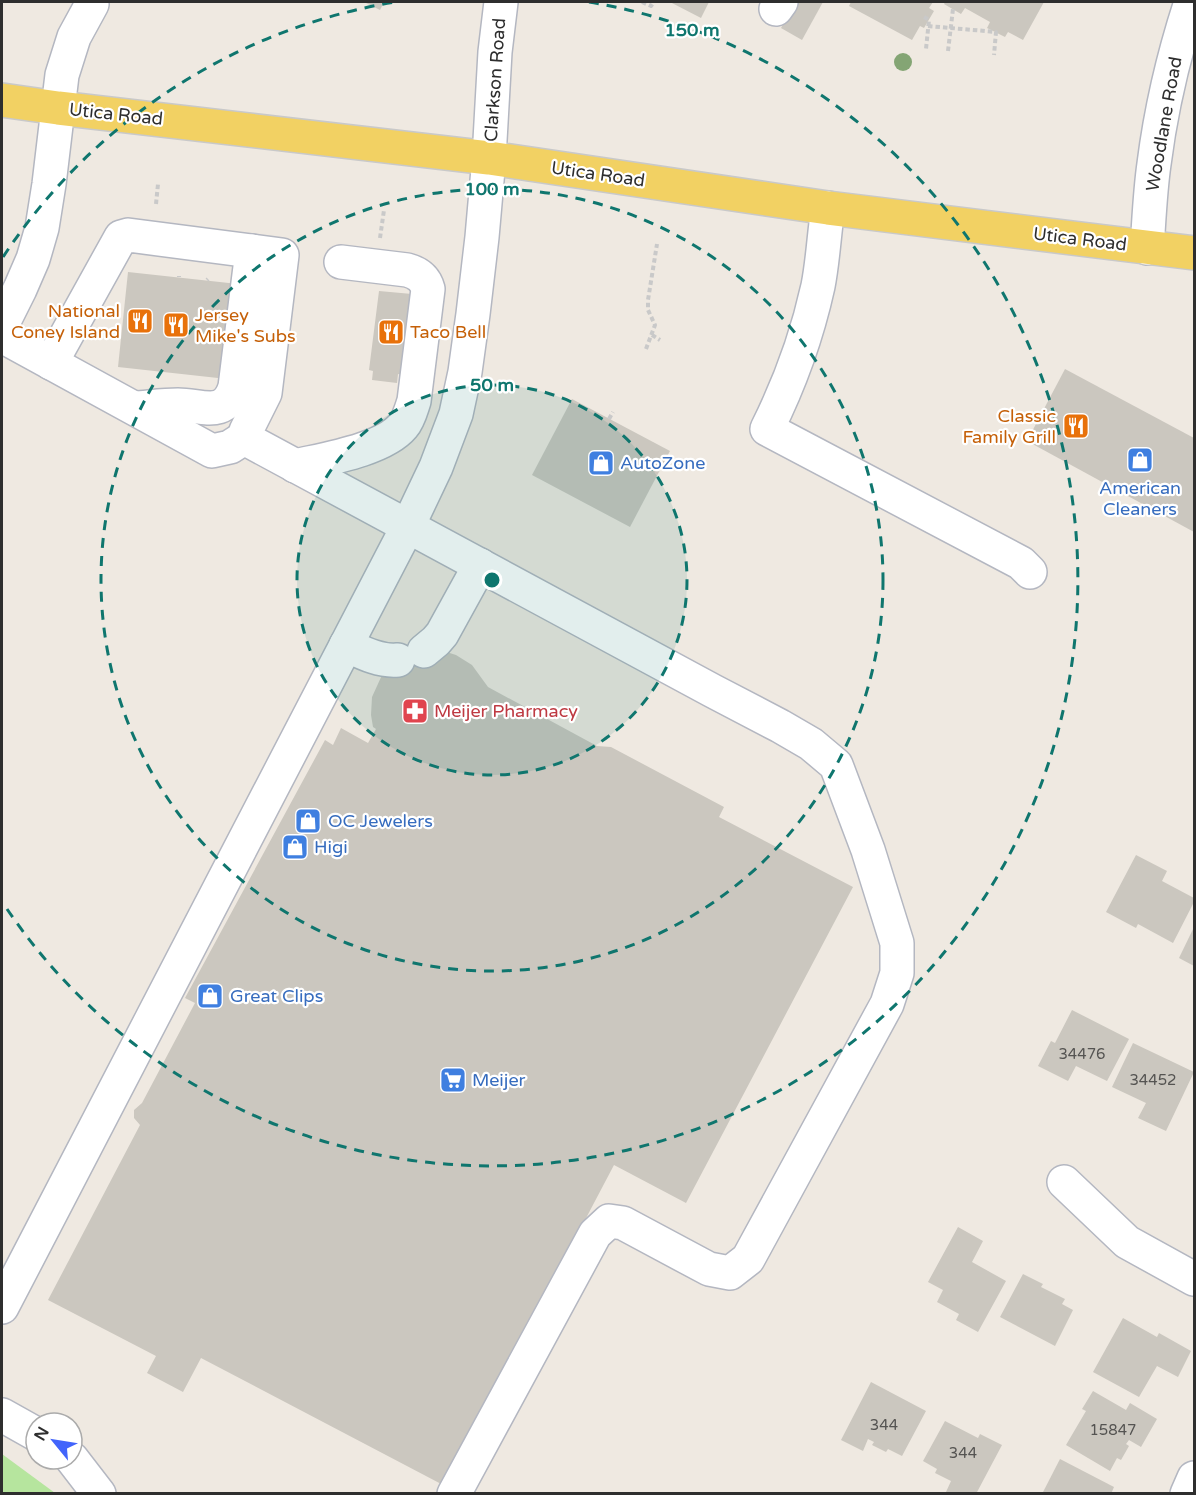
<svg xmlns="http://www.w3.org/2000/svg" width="1196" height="1495" viewBox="0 0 1196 1495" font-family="'Varela Round',sans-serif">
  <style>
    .green { fill: #b6e59e }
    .building { fill: #cbc7bf }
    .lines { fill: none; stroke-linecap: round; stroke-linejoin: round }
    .minor-casing { stroke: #b4b7c1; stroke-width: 36 }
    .major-casing { stroke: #c9c9c9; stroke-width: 36 }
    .path { stroke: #c9c9c9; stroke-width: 4; stroke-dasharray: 4.5 3; stroke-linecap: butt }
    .minor { stroke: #fff; stroke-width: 33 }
    .major { stroke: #f2d163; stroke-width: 33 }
    .tree { fill: #84a574 }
    .ring { fill: none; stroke: #0f766e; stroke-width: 3; stroke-dasharray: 10 8 }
    .labels { text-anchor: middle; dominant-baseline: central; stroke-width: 4.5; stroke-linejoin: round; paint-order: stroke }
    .number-label { font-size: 15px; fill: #555452 }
    .street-label { font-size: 18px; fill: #2e2e2e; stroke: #fff }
    .food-label { font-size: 18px; fill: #c56008; stroke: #fff; text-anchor: end }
    .shop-label { font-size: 18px; fill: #366cbe; stroke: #fff; text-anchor: start }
    .health-label { font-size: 18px; fill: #be3a42; stroke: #fff; text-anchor: start }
    .centre { fill: #0f766e; stroke: #fff; stroke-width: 3 }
    .ring-label { font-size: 18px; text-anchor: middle; font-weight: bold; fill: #0f766e; stroke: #fff; stroke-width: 4.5; stroke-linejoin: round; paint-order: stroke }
  </style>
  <rect width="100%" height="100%" fill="#efe9e1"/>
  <polygon class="green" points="2,1454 55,1493 2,1493"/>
  <g class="building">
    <polygon points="364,2 384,2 380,10"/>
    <polygon points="670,2 709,2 701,18"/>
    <polygon points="796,2 823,2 802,40 781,28"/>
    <polygon points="851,2 933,2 929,8 934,11 924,28 920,26 912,40 849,6"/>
    <polygon points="945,2 1044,2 1023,40 1008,32 1005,37 987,28 990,22 965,8 961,14 944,4"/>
    <polygon points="128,272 238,284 227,379 118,367"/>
    <polygon points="379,291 412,294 403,375 398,374 397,383 372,380 373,371 369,370"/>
    <polygon points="1065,369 1194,438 1194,532 1027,441"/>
    <polygon points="572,399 670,451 630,527 532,475"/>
    <polygon points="437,649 456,655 472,665 488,687 597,746 611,747 724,807 719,817 853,887 686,1203 614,1165 445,1486 201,1358 183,1392 147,1373 156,1356 48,1300 140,1125 134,1118 134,1110 142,1103 195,1003 185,998 325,740 333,745 341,728 368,743 376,729 373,727 371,715 372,697 382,675"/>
    <polygon points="1136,855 1167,871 1162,881 1194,898 1194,902 1173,943 1138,924 1136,928 1106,912"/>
    <polygon points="1194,927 1194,966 1179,958"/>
    <polygon points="1072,1010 1129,1039 1107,1081 1076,1066 1068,1081 1038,1066 1051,1041 1055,1043"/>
    <polygon points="1133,1043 1194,1072 1166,1131 1138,1118 1146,1103 1112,1087"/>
    <polygon points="958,1227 983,1241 972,1262 1006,1281 978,1332 956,1320 959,1314 937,1302 943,1290 928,1282"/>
    <polygon points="1023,1274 1043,1284 1041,1287 1065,1299 1062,1304 1073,1310 1055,1346 1000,1317"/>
    <polygon points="1123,1318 1157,1337 1159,1333 1191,1351 1178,1377 1157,1366 1139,1397 1093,1372"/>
    <polygon points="871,1382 926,1411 902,1456 888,1449 886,1452 872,1445 874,1442 868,1439 863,1451 841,1440"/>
    <polygon points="1093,1391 1126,1410 1130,1403 1157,1419 1141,1447 1129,1440 1126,1444 1129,1446 1121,1460 1117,1458 1110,1471 1066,1445 1086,1411 1082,1409"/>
    <polygon points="945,1421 978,1438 980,1434 1002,1445 976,1494 950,1494 946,1492 951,1481 935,1473 937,1469 923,1461"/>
    <polygon points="1060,1459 1114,1487 1111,1494 1042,1494"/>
  </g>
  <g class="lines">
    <defs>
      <g id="minor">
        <polyline points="776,9 781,2"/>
        <path d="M828,208C824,234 823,261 818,286C807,336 790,383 767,429L1021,563L1030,572"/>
        <path d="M1147,248C1149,220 1150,192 1154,164C1161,109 1174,54 1191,2"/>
        <polyline points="2,325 20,289 33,259 42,228 49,184 62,75 74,37 92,4"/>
        <polyline points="2,336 212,451 230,447 244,438"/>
        <polyline points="51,363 121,237 128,235 282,255 265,393 246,431 244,438 713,691 780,726 811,744 836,765 868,850 897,943 897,973 887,1004 748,1259 730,1273 709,1269 623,1223 609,1221 595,1234 454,1494"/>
        <path d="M135,408C149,407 164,405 178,405C202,405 225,419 235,387L252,251"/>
        <path d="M295,466C325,459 383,450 403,426C409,419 411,410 414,401L428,289C425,278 418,273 407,270L341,262"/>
        <path d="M346,645C361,652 380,662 398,660"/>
        <polyline points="424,651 436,641 442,634 480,565"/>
        <polyline points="1064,1182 1127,1242 1194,1279"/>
        <polyline points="2,1307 408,526 436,467 456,414 465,372 473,314 482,237 489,158 495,52 501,2"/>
        <polyline points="2,1415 36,1434"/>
        <polyline points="72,1459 99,1494"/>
        <polyline points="1187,1494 1194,1478"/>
      </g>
      <polyline id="major" points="2,100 58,108 489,158 828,208 1194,253"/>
    </defs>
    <use href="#minor" class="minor-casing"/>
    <use href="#major" class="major-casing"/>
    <g class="path">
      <polyline points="642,2 651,6 654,2"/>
      <polyline points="924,17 929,20 926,49"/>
      <polyline points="928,26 996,32 994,55"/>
      <polyline points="948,51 953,9"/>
      <polyline points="156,204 158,184"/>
      <polyline points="380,238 384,210"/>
      <polyline points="179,276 179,277"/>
      <polyline points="207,280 208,279"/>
      <polyline points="652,335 660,340"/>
      <polyline points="646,349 655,325 648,310 648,300 657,244"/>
      <polyline points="609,419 613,412"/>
    </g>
    <use href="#minor" class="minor"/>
    <use href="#major" class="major"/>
  </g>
  <circle class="tree" cx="903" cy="62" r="9"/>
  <circle cx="492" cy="580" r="195" fill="#0f766e" fill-opacity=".12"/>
  <g class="ring">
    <circle cx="492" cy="580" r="195"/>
    <circle cx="492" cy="580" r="391"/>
    <path d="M3 257A586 586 0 0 1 395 2M589 2A586 586 0 1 1 3 903"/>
  </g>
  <defs>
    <symbol id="restaurant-square" viewBox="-11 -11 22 22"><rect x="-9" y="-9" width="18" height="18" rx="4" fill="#e8710a" stroke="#fff"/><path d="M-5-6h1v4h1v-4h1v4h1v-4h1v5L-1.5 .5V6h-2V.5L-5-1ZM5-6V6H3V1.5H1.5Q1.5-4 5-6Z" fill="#fff"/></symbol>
    <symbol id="shop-square" viewBox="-11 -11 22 22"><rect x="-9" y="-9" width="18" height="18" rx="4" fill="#3f7fe0" stroke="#fff"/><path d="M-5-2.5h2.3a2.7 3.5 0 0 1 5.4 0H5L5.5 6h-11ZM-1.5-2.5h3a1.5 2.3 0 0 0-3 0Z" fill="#fff"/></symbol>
    <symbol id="pharmacy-square" viewBox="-11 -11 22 22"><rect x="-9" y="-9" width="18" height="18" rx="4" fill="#e0444e" stroke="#fff"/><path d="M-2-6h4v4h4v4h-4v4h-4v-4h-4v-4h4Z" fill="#fff"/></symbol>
    <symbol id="supermarket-square" viewBox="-11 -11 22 22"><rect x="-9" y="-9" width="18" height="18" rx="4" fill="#3f7fe0" stroke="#fff"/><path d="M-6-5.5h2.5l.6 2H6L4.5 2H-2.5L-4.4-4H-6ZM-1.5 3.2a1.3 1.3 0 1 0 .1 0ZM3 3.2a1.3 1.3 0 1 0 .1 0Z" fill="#fff"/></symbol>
  </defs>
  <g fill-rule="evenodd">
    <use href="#restaurant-square" x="125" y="306" width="30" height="30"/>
    <use href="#restaurant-square" x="161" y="310" width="30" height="30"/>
    <use href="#restaurant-square" x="376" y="317" width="30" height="30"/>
    <use href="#restaurant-square" x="1061" y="411" width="30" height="30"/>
    <use href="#shop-square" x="1125" y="445" width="30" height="30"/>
    <use href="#shop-square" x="586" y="448" width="30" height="30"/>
    <use href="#pharmacy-square" x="400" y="696" width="30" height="30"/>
    <use href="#shop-square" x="293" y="806" width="30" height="30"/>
    <use href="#shop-square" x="280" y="832" width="30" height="30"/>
    <use href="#shop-square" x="195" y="981" width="30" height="30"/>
    <use href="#supermarket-square" x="438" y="1065" width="30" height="30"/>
  </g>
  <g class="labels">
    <g class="number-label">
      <text x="1082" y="1054">34476</text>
      <text x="1153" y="1080">34452</text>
      <text x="884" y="1425">344</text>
      <text x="1113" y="1430">15847</text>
      <text x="963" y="1453">344</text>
    </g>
    <g class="street-label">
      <text transform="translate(495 80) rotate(-86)">Clarkson Road</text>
      <text transform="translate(116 114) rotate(6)">Utica Road</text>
      <text transform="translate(1164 124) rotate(-80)">Woodlane Road</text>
      <text transform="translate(598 174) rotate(8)">Utica Road</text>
      <text transform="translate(1080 239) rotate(7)">Utica Road</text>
    </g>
    <g class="food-label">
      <text x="120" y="311">National<tspan x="120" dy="21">Coney Island</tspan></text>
      <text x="195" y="315" text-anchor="start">Jersey<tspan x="195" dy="21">Mike's Subs</tspan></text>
      <text x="410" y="332" text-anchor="start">Taco Bell</text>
      <text x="1056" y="416">Classic<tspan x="1056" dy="21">Family Grill</tspan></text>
    </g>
    <g class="shop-label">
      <text x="620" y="463">AutoZone</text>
      <text x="1140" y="488" text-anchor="middle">American<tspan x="1140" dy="21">Cleaners</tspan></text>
      <text x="328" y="821">OC Jewelers</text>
      <text x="314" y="847">Higi</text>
      <text x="230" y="996">Great Clips</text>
      <text x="472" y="1080">Meijer</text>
    </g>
    <g class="health-label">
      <text x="434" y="711">Meijer Pharmacy</text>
    </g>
  </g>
  <circle cx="492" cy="580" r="9" class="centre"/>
  <g class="ring-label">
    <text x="692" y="36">150 m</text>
    <text x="492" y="195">100 m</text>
    <text x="492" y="391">50 m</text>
  </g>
  <rect width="1196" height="1495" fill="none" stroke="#2e2e2e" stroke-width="6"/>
  <g transform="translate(54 1441) rotate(300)"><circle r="28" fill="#ffffff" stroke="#ababab" stroke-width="1.5"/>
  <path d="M0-4.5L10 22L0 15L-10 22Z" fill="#4264fb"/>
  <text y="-9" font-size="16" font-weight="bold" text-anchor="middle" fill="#2e2e2e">N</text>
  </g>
</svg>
